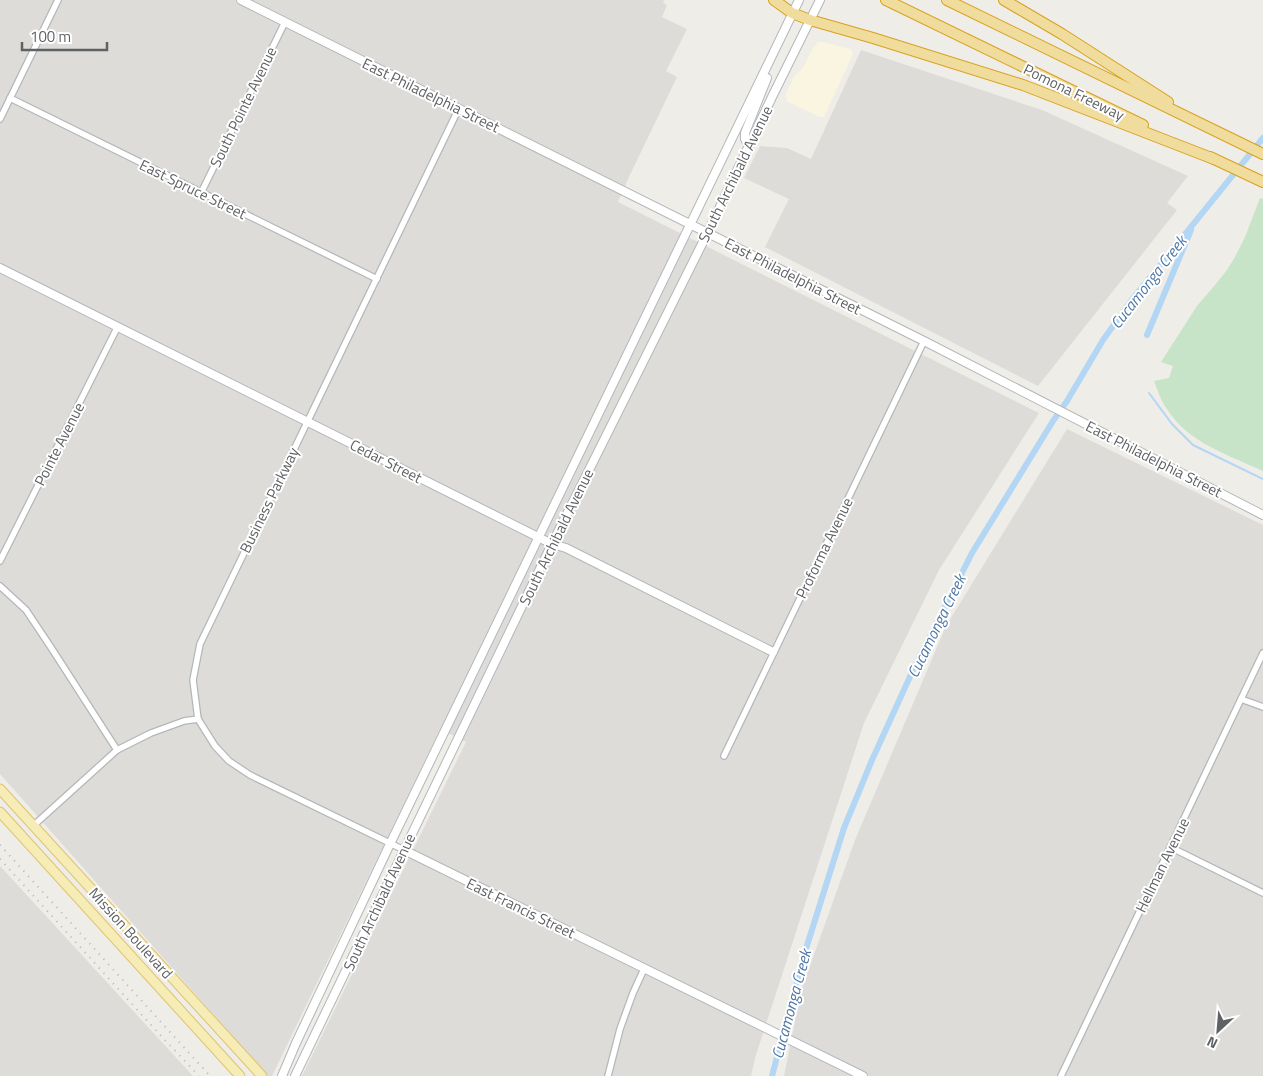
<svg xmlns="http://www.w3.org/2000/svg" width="1263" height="1076" viewBox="0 0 1263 1076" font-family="'Titillium Web',sans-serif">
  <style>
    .commercial { fill: #faf5e1 }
    .industrial { fill: #dedcd9 }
    .green { fill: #c7e3c8 }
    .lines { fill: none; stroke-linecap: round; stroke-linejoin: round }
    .stream { stroke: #b2d6f4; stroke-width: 2 }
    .canal { stroke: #b2d6f4; stroke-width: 6 }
    .street-casing { stroke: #b4b7ba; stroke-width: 8 }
    .secondary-casing { stroke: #b3b6ba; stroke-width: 10 }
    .primary-casing { stroke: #e0c26f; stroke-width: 11 }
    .highway-casing { stroke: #d8a11e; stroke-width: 12 }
    .street { stroke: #fff; stroke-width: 5.5 }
    .secondary { stroke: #fff; stroke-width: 8 }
    .primary { stroke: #f5ecb6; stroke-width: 9 }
    .highway { stroke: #f0dc9d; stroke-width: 10 }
    .rail { stroke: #b5b6b6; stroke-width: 2; stroke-dasharray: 1 6; stroke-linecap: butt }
    .labels { text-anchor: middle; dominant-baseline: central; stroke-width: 4; stroke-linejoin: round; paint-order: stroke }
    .street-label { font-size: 15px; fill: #5f6265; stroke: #fff }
    .water-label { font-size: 16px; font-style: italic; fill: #5078a5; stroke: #fff }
  </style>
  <rect width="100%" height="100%" fill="#efede7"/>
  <polygon class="commercial" points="818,42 823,42 851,49 853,54 824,117 820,117 788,102 785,96 794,77 803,68 813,48"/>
  <g class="industrial">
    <polygon points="0,0 664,0 663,3 667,5 662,17 687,29 666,71 677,77 628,179 618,202 1039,413 939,570 864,723 755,1058 751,1076 302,1076 466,742 440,729 272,1076 268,1076 0,774"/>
    <polygon points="861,50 1042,110 1188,176 1167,203 1177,210 1038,386 765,247 789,199 744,178 760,146 787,148 811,159"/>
    <polygon points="1067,429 1263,525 1263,1076 784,1076 801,991 855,840 946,626"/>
    <polygon points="0,866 193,1076 0,1076"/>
  </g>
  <path class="green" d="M1260,198L1263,199V471C1229,455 1188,443 1167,409C1161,401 1158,391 1154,381L1169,378L1173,366L1161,362L1197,306L1215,285L1227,270L1235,257L1245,237Z"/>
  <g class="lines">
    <polyline class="stream" points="1149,393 1172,424 1193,445 1263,479"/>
    <g class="canal">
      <polyline points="1147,335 1191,230"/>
      <polyline points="772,1076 804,955 844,828 872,760 913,670 972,553 1053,421 1067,401 1103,340 1131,301 1263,138"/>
    </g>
    <defs>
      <g id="street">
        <polyline points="10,98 377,279"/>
        <polyline points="0,119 58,0"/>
        <polyline points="201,193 285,22"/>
        <polyline points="0,561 118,326"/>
        <polyline points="0,586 26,610 52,649 117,750"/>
        <polyline points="1241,699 1263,707"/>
        <polyline points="198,719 215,746 229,761 250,775 404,850"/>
        <polyline points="724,756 924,341"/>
        <polyline points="33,826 117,750 151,733 184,721 198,719 193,680 200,644 459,108"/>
        <polyline points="1170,847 1263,893"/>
        <polyline points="608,1076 620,1029 633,993 644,969"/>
        <polyline points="1061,1076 1263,653"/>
      </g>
      <g id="secondary">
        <polyline points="241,0 924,341 1263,515"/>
        <polyline points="749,146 745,139 745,133 767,78"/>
        <polyline points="0,268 552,544 566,548 773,652"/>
        <polyline points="404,850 863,1076"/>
        <polyline points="282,1076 296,1043 390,844 799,0"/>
        <polyline points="295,1076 552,544 708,232 772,97 820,0"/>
      </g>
      <g id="primary">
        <polyline points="0,789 262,1076"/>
        <polyline points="0,812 240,1076"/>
      </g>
      <g id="highway">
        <polyline points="774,0 792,13 810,20 873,38 1023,85 1214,159"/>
        <polyline points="886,0 1143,125"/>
        <polyline points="947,0 1263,154"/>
        <polyline points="1004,0 1062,34 1168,102"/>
        <polyline points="1210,157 1263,182"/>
      </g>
    </defs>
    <use href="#street" class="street-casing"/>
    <use href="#secondary" class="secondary-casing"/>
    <use href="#primary" class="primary-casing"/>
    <use href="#highway" class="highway-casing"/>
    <use href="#street" class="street"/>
    <use href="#secondary" class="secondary"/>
    <use href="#primary" class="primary"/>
    <use href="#highway" class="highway"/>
    <g class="rail">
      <polyline points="0,845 210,1076"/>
      <polyline points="0,859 162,1037 199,1076"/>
    </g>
  </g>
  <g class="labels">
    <g class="street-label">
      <text transform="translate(1074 92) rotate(26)">Pomona Freeway</text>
      <text transform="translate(431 95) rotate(26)">East Philadelphia Street</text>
      <text transform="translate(243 107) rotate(-64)">South Pointe Avenue</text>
      <text transform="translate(735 174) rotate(-64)">South Archibald Avenue</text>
      <text transform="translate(193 189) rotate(26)">East Spruce Street</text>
      <text transform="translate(793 276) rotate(27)">East Philadelphia Street</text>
      <text transform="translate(59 444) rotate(-63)">Pointe Avenue</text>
      <text transform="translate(1154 459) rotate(27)">East Philadelphia Street</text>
      <text transform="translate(386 461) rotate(27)">Cedar Street</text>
      <text transform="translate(269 500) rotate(-64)">Business Parkway</text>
      <text transform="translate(556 537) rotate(-64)">South Archibald Avenue</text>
      <text transform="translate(824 548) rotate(-64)">Proforma Avenue</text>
      <text transform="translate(1162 865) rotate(-64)">Hellman Avenue</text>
      <text transform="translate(379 902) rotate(-65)">South Archibald Avenue</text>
      <text transform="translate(521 908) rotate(26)">East Francis Street</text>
      <text transform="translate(131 933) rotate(48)">Mission Boulevard</text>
    </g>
    <g class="water-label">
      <text transform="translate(1148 282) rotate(-52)">Cucamonga Creek</text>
      <text transform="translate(936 626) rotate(-64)">Cucamonga Creek</text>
      <text transform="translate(791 1004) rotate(-75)">Cucamonga Creek</text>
    </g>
  </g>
  <g transform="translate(1218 1031) rotate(206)" stroke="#ffffff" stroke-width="4" paint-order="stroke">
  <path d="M0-4L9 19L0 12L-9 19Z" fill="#5f6265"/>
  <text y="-8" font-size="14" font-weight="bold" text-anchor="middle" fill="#5f6265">N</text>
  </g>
  <path d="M22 42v8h85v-8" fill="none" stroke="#5f6265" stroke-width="2.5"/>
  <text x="30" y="42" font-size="15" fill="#5f6265" stroke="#ffffff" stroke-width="4" paint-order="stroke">100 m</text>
</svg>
